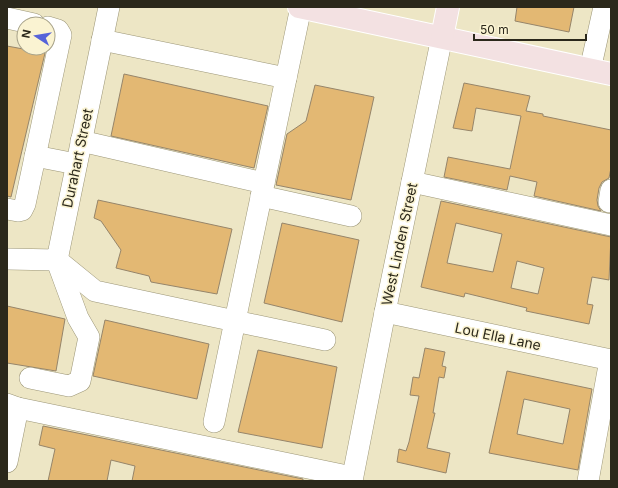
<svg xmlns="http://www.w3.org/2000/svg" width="618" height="488" viewBox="0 0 618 488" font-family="Inter,sans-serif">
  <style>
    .building { fill: #e3b873; stroke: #96856a; fill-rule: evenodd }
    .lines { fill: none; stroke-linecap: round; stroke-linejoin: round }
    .minor-casing { stroke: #9c9677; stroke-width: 22 }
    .major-casing { stroke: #fff; stroke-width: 24 }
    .minor { stroke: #fff; stroke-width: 21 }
    .major { stroke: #f3e1e2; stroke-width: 22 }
    .labels { text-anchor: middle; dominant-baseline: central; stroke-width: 3; stroke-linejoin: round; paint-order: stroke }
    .street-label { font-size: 14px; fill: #2b281b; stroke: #faf3d2 }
  </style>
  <rect width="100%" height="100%" fill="#ede6c5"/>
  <g class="building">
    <polygon points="517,7 574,7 569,32 515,21"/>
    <polygon points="7,46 45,53 11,197 7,196"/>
    <polygon points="124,74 268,106 254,168 111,136"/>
    <polygon points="464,83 530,96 526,111 543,114 543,116 611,130 611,168 609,178 602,182 599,188 597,200 598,206 601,211 534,196 537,182 510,176 507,190 444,177 448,157 510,169 521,116 476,108 472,131 453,128"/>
    <polygon points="315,85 374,97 351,200 276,185 287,134 306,121"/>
    <polygon points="98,200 232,229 217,294 151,282 149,276 116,268 121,250 101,221 94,218"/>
    <path d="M441,201L611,237L609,280L592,277L587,304L593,305L589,324L526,311L527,308L465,293L464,297L421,287ZM456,223L502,234L493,272L447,263ZM517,261L544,268L538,294L511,288Z"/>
    <polygon points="282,223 359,240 342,322 264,303"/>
    <polygon points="7,306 65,319 56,371 7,363"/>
    <polygon points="105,320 209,344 197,399 93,376"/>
    <polygon points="425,348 445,352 442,366 446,367 444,378 439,377 433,413 435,413 427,448 450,453 446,473 397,462 399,449 406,451 409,442 419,396 410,395 413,377 419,378"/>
    <polygon points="258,350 337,367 322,448 238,432"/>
    <path d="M507,371L592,389L578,470L489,453ZM524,399L570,409L563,444L517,434Z"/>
    <polygon points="43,426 303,479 303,481 132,481 135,466 111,460 107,481 48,481 55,449 39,445"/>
  </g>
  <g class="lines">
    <defs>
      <g id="minor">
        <polyline points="7,18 34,24"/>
        <polyline points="102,40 286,78"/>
        <polyline points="590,70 604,7"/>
        <polyline points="81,141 264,183"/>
        <polyline points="35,156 76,164"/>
        <polyline points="412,182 611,225"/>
        <polyline points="261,196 351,216"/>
        <polyline points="609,202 611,190"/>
        <polyline points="7,209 18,211 22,210 25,204 61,35 58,30 48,27"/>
        <polyline points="7,259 57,260 109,7"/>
        <polyline points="57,260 95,291 235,321 301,7"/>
        <polyline points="385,312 611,360"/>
        <polyline points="30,378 69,386 80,381 89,337 78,318 57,261"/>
        <polyline points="7,404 18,408 352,477"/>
        <polyline points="214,422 235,321 325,340"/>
        <polyline points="7,462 18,408"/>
        <polyline points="352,481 385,312 442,37"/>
        <polyline points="588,481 610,360"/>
      </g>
      <g id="major">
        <polyline points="299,7 611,74"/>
        <polyline points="442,37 448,7"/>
      </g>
    </defs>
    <use href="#minor" class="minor-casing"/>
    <use href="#major" class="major-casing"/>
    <use href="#minor" class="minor"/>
    <use href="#major" class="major"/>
  </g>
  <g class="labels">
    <g class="street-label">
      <text transform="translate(77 158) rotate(-78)">Durahart Street</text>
      <text transform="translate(399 244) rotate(-78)">West Linden Street</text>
      <text transform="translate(498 336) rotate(12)">Lou Ella Lane</text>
    </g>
  </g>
  <rect width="618" height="488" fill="none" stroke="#2b281b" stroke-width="16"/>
  <g transform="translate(36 36) rotate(282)"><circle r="19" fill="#faf3d2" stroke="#a7a289"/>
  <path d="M0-3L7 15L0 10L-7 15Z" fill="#5663d9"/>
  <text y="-6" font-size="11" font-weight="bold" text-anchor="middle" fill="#2b281b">N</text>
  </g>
  <path d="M474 34v6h112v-6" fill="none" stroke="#2b281b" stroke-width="2"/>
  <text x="480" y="34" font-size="12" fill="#2b281b" stroke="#faf3d2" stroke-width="3" paint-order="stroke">50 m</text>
</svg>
